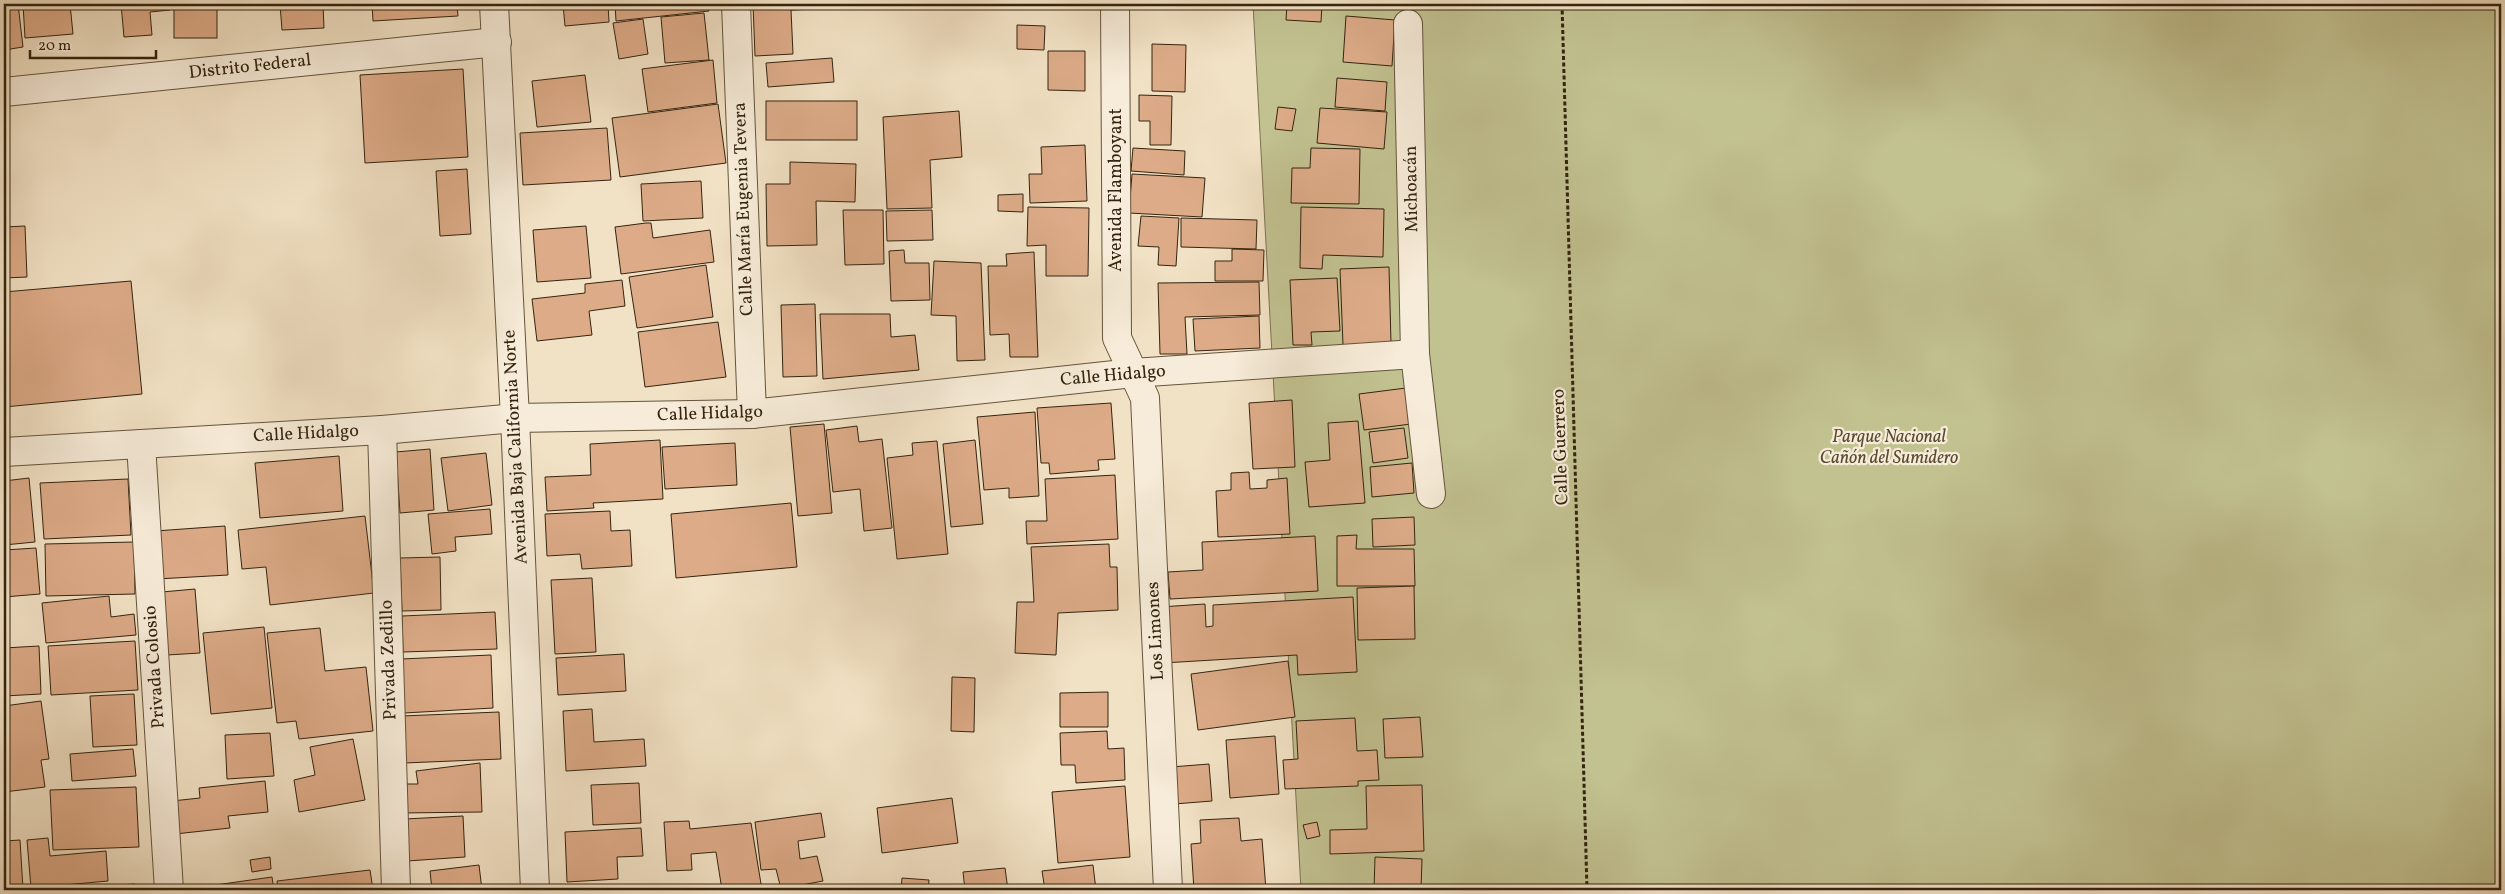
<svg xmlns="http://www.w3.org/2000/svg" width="2505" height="894" viewBox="0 0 2505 894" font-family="Vollkorn,serif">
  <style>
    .green { fill: #c2c190; stroke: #7b7250 }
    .building { fill: #ddab88; stroke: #34240f }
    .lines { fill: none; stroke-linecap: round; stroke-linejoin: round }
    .minor-casing { stroke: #64543c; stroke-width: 30 }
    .path { stroke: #34240f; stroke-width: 3; stroke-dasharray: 4 2.5; stroke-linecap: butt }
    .minor { stroke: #f7ecd9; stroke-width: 28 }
    .labels { text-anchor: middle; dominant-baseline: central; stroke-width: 4.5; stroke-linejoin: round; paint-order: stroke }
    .street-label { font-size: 18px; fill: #34240f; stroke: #f7ecd9 }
    .park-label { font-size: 18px; font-style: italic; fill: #584b2f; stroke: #f7ecd9 }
  </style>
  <rect width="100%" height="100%" fill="#f2e2c5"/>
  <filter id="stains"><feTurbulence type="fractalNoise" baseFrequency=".004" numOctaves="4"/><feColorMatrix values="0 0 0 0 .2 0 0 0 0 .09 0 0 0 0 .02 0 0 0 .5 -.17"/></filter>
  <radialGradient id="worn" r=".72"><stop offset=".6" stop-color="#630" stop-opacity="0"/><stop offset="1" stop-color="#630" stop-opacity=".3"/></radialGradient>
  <polygon class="green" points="1253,4 2501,4 2501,890 1301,890"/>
  <g class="building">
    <polygon points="4,4 18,4 23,47 4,50"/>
    <polygon points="23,4 70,4 73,34 25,38"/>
    <polygon points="121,4 169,4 170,10 150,12 152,35 124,37"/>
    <rect x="174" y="4" width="43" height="34"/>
    <polygon points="280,4 323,4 324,28 282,30"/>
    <polygon points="372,4 457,4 458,16 373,21"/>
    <polygon points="563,4 608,4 609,22 565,26"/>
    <polygon points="615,4 708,4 709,11 616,21"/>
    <polygon points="753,4 840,4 840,8 791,10 793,54 755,56"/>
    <polygon points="1287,4 1322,4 1321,22 1286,20"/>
    <polygon points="704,13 709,60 665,63 661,17"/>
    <polygon points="1346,16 1395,20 1392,66 1343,62"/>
    <polygon points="643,19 648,54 619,59 613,23"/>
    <polygon points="1017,25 1045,26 1044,50 1017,49"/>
    <polygon points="1152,44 1186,45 1185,92 1152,91"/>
    <polygon points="1048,51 1085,51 1085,91 1048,90"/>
    <polygon points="832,58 834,82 768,87 766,63"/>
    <polygon points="713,60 717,103 648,112 642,69"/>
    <polygon points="463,69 468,157 365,163 360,75"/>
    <polygon points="585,75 591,122 537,127 532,81"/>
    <polygon points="1337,78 1387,82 1385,111 1335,107"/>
    <polygon points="1139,95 1172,96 1171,145 1150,145 1150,121 1139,121"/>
    <rect x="766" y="101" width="91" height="39"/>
    <polygon points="718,104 726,163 620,177 612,118"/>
    <polygon points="1278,107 1296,109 1292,131 1275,129"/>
    <polygon points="1320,108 1387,112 1384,149 1317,143"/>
    <polygon points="959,111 962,157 930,160 932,208 887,209 883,117"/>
    <polygon points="607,128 611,180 523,185 520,133"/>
    <polygon points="1085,145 1087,201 1030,203 1029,174 1042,174 1041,147"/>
    <polygon points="1133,148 1185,151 1184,175 1131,171"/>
    <polygon points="1311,148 1360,149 1359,204 1291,203 1292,168 1310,168"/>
    <polygon points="790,162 856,164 855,202 816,201 817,245 767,246 766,184 790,184"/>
    <polygon points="467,169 471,234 440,236 436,171"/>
    <polygon points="1132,174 1205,178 1202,217 1129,213"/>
    <polygon points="701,181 703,218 643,221 641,184"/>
    <polygon points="1023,194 1023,212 998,211 998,195"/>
    <polygon points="1028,207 1089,208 1088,276 1046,276 1046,245 1027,246"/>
    <polygon points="1301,207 1384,209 1383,257 1323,255 1322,269 1300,268"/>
    <polygon points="843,210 883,210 884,264 845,265"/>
    <polygon points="932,210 933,240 887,241 886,211"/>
    <polygon points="1141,216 1179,218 1176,266 1158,265 1159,247 1138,246"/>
    <polygon points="1181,218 1257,220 1256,249 1181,247"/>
    <polygon points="646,223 651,223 653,238 710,230 714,262 621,274 615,227"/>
    <polygon points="25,226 27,277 4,278 4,227"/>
    <polygon points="586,226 591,278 537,282 533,230"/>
    <polygon points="1232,249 1264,250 1263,281 1215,281 1215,261 1232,261"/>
    <polygon points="904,250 905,263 929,263 930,300 891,301 889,251"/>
    <polygon points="1034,252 1038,357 1010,357 1009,334 990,335 988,266 1007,266 1006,254"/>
    <polygon points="934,261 981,263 985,360 957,361 956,316 931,315"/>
    <polygon points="706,265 713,317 637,328 629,277"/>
    <polygon points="1389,267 1391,344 1343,345 1340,269"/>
    <polygon points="1337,278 1340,331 1311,332 1312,345 1293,345 1290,280"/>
    <polygon points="622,280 625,306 589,311 592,335 537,341 532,299 585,293 585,284"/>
    <polygon points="131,281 142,394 4,407 4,292"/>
    <polygon points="1259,282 1260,315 1185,317 1187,354 1160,354 1158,283"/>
    <polygon points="815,304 817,376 783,377 781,305"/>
    <polygon points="820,314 890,314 891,337 915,335 919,370 823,379"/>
    <polygon points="1259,316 1260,348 1195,351 1193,319"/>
    <polygon points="718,322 726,377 645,387 638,332"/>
    <polygon points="1406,388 1411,424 1364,430 1359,394"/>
    <polygon points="1292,400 1295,467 1253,469 1249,403"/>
    <polygon points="1111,403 1115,459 1098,460 1099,470 1050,474 1049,463 1041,463 1037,408"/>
    <polygon points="1035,412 1039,496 1009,498 1009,488 984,490 977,417"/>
    <polygon points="1358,421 1365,503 1309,507 1305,462 1330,460 1328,423"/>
    <polygon points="824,424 832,513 798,516 790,427"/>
    <polygon points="857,426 859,442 882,439 892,528 864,531 860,489 833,492 826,430"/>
    <polygon points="1404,428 1408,458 1373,463 1369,432"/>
    <polygon points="660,440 663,499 593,503 594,508 547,511 545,477 591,475 590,444"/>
    <polygon points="975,440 983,524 951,527 943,444"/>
    <polygon points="937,441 948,554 897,559 887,458 913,455 912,443"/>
    <polygon points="735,443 737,485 665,489 662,447"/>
    <polygon points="430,449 434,510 400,513 396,452"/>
    <polygon points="486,453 492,505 448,511 441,458"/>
    <polygon points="339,456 343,511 260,518 255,463"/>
    <polygon points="1412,463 1414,493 1372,497 1370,467"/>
    <polygon points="1249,472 1250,489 1267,488 1267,480 1287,478 1290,534 1218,537 1216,491 1231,490 1231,473"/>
    <polygon points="1115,475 1118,539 1027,544 1026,521 1047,521 1045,479"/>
    <polygon points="29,478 35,542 4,545 4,481"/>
    <polygon points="128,479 131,535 44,539 40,483"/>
    <polygon points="791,503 797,567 676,578 671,514"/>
    <polygon points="490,509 492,534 455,537 456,551 432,554 428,514"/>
    <polygon points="610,511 611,531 630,530 632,566 582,569 580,554 547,556 545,514"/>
    <polygon points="365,516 374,593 270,605 266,567 242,569 238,530"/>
    <polygon points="1414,517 1415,545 1373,547 1372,519"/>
    <polygon points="225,526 228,575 157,579 155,531"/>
    <polygon points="1357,535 1356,549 1414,549 1415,586 1337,586 1337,536"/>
    <polygon points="1315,536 1318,591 1170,599 1168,572 1203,570 1202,542"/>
    <polygon points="134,542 135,594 46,596 45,544"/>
    <polygon points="1109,544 1110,567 1117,567 1118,610 1058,613 1056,655 1015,653 1017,602 1034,602 1031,547"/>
    <polygon points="36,548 40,594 4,597 4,550"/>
    <polygon points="440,557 441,610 402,611 400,558"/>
    <polygon points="592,578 596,652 555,654 551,580"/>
    <polygon points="1414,586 1415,639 1358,640 1357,588"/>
    <polygon points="195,589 200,653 167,655 162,592"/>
    <polygon points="109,596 111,617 134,614 136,635 46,643 42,603"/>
    <polygon points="1353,597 1357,672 1298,675 1297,655 1163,663 1160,607 1205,604 1206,627 1213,626 1213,605"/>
    <polygon points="495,612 497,649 403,652 402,616"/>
    <polygon points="264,627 272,708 211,714 203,633"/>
    <polygon points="320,628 325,671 366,667 373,731 299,739 296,721 277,723 267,633"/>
    <polygon points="135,641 138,690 51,695 48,646"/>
    <polygon points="39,646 41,694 4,696 4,648"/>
    <polygon points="624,654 626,691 558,695 556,658"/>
    <polygon points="491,655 493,708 404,713 401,659"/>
    <polygon points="1288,661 1295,717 1198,730 1191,674"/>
    <polygon points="952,677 975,678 974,732 951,731"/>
    <polygon points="1108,692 1108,727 1060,727 1060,693"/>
    <polygon points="134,694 137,745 93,747 90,696"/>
    <polygon points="41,701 49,759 41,760 45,787 4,792 4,706"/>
    <polygon points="592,709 594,742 644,739 646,766 566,771 563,711"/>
    <polygon points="499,712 501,759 404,763 402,716"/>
    <polygon points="1420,717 1423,757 1385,758 1383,719"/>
    <polygon points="1355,718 1357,751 1377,750 1379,780 1358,781 1358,786 1285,789 1283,760 1298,759 1296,721"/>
    <polygon points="1107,731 1108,749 1124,748 1125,780 1076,783 1075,765 1061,765 1060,733"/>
    <polygon points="270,733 274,776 227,779 225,735"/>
    <polygon points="1275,736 1279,794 1230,798 1226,740"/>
    <polygon points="353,739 365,800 299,812 294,780 315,775 310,747"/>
    <polygon points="133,749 136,776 72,781 70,754"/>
    <polygon points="480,763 482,812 402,813 402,784 418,784 416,771"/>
    <polygon points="1209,764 1212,801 1174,804 1171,767"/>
    <polygon points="265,781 268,812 228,816 230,828 175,834 172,801 200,798 199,788"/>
    <polygon points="639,783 641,823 593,825 591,785"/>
    <polygon points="1422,785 1424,851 1330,854 1330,830 1367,829 1366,786"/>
    <polygon points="1125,786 1130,857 1058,863 1052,792"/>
    <polygon points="136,787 139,847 53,850 50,790"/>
    <polygon points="952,798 958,843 882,853 877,808"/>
    <polygon points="821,813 825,837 798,841 800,859 817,856 823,881 781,889 776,869 761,870 755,822"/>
    <polygon points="463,816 465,857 407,861 405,819"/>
    <polygon points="1239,818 1241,841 1262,839 1266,890 1194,890 1191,844 1201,843 1200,820"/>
    <polygon points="689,821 690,829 751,823 762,890 722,890 716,852 691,854 692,870 667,871 664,822"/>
    <polygon points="1317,822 1320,836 1307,839 1303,825"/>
    <polygon points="641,828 643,856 617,857 618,879 567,882 565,832"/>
    <polygon points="48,838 50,856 106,851 108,881 31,888 27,840"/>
    <polygon points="20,840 23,889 4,890 4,841"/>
    <polygon points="270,857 271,869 252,872 250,860"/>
    <polygon points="1375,857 1422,859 1421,890 1374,890"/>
    <polygon points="479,865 482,890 432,890 430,871"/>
    <polygon points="1093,865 1096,890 1045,890 1042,871"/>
    <polygon points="1005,868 1008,890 965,890 963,872"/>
    <polygon points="370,870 373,890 278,890 277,881"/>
    <polygon points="272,877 274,890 180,890"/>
    <polygon points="902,878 929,880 928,890 901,890"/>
    <polygon points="135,884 136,890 50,890 50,889"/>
  </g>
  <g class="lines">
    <defs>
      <g id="minor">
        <polyline points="494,4 515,418 535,890"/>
        <polyline points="736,4 752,414"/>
        <polyline points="1115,4 1117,338 1145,398 1168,890"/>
        <polyline points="1408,24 1415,354 1431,494"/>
        <polyline points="4,92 497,42"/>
        <polyline points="382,430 396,890"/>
        <polyline points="141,444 169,890"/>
        <polyline points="4,452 382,430 515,418 752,414 1133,373 1415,354"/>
      </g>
    </defs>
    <use href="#minor" class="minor-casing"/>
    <polyline class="path" points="1562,4 1587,890"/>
    <use href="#minor" class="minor"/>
  </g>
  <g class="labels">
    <g class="street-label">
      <text transform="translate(250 67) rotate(-6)">Distrito Federal</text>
      <text transform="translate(1412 189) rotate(-91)">Michoacán</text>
      <text transform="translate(1116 190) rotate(-90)">Avenida Flamboyant</text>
      <text transform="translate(744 209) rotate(-92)">Calle María Eugenia Tevera</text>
      <text transform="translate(1113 376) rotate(-5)">Calle Hidalgo</text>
      <text transform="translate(710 414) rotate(-2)">Calle Hidalgo</text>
      <text transform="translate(306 434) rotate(-3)">Calle Hidalgo</text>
      <text transform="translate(516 447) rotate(-93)">Avenida Baja California Norte</text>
      <text transform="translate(1561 447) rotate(-92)">Calle Guerrero</text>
      <text transform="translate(1156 631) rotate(-93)">Los Limones</text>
      <text transform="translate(389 660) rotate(-92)">Privada Zedillo</text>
      <text transform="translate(155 667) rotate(-94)">Privada Colosio</text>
    </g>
    <g class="park-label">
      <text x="1889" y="437">Parque Nacional<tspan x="1889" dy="21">Cañón del Sumidero</tspan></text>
    </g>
  </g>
  <rect width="2505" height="894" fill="none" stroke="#f2e2c5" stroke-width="20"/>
  <rect x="5" y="5" width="2495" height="884" fill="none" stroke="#34240f" stroke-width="2.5"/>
  <rect x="10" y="10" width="2485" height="874" fill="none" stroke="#34240f"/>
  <path d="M30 50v8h126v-8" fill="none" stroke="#34240f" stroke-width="2.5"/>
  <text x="38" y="50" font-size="15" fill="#34240f" stroke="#f7ecd9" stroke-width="4" paint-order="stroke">20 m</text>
  <rect width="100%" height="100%" filter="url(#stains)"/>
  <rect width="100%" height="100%" fill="url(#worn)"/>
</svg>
